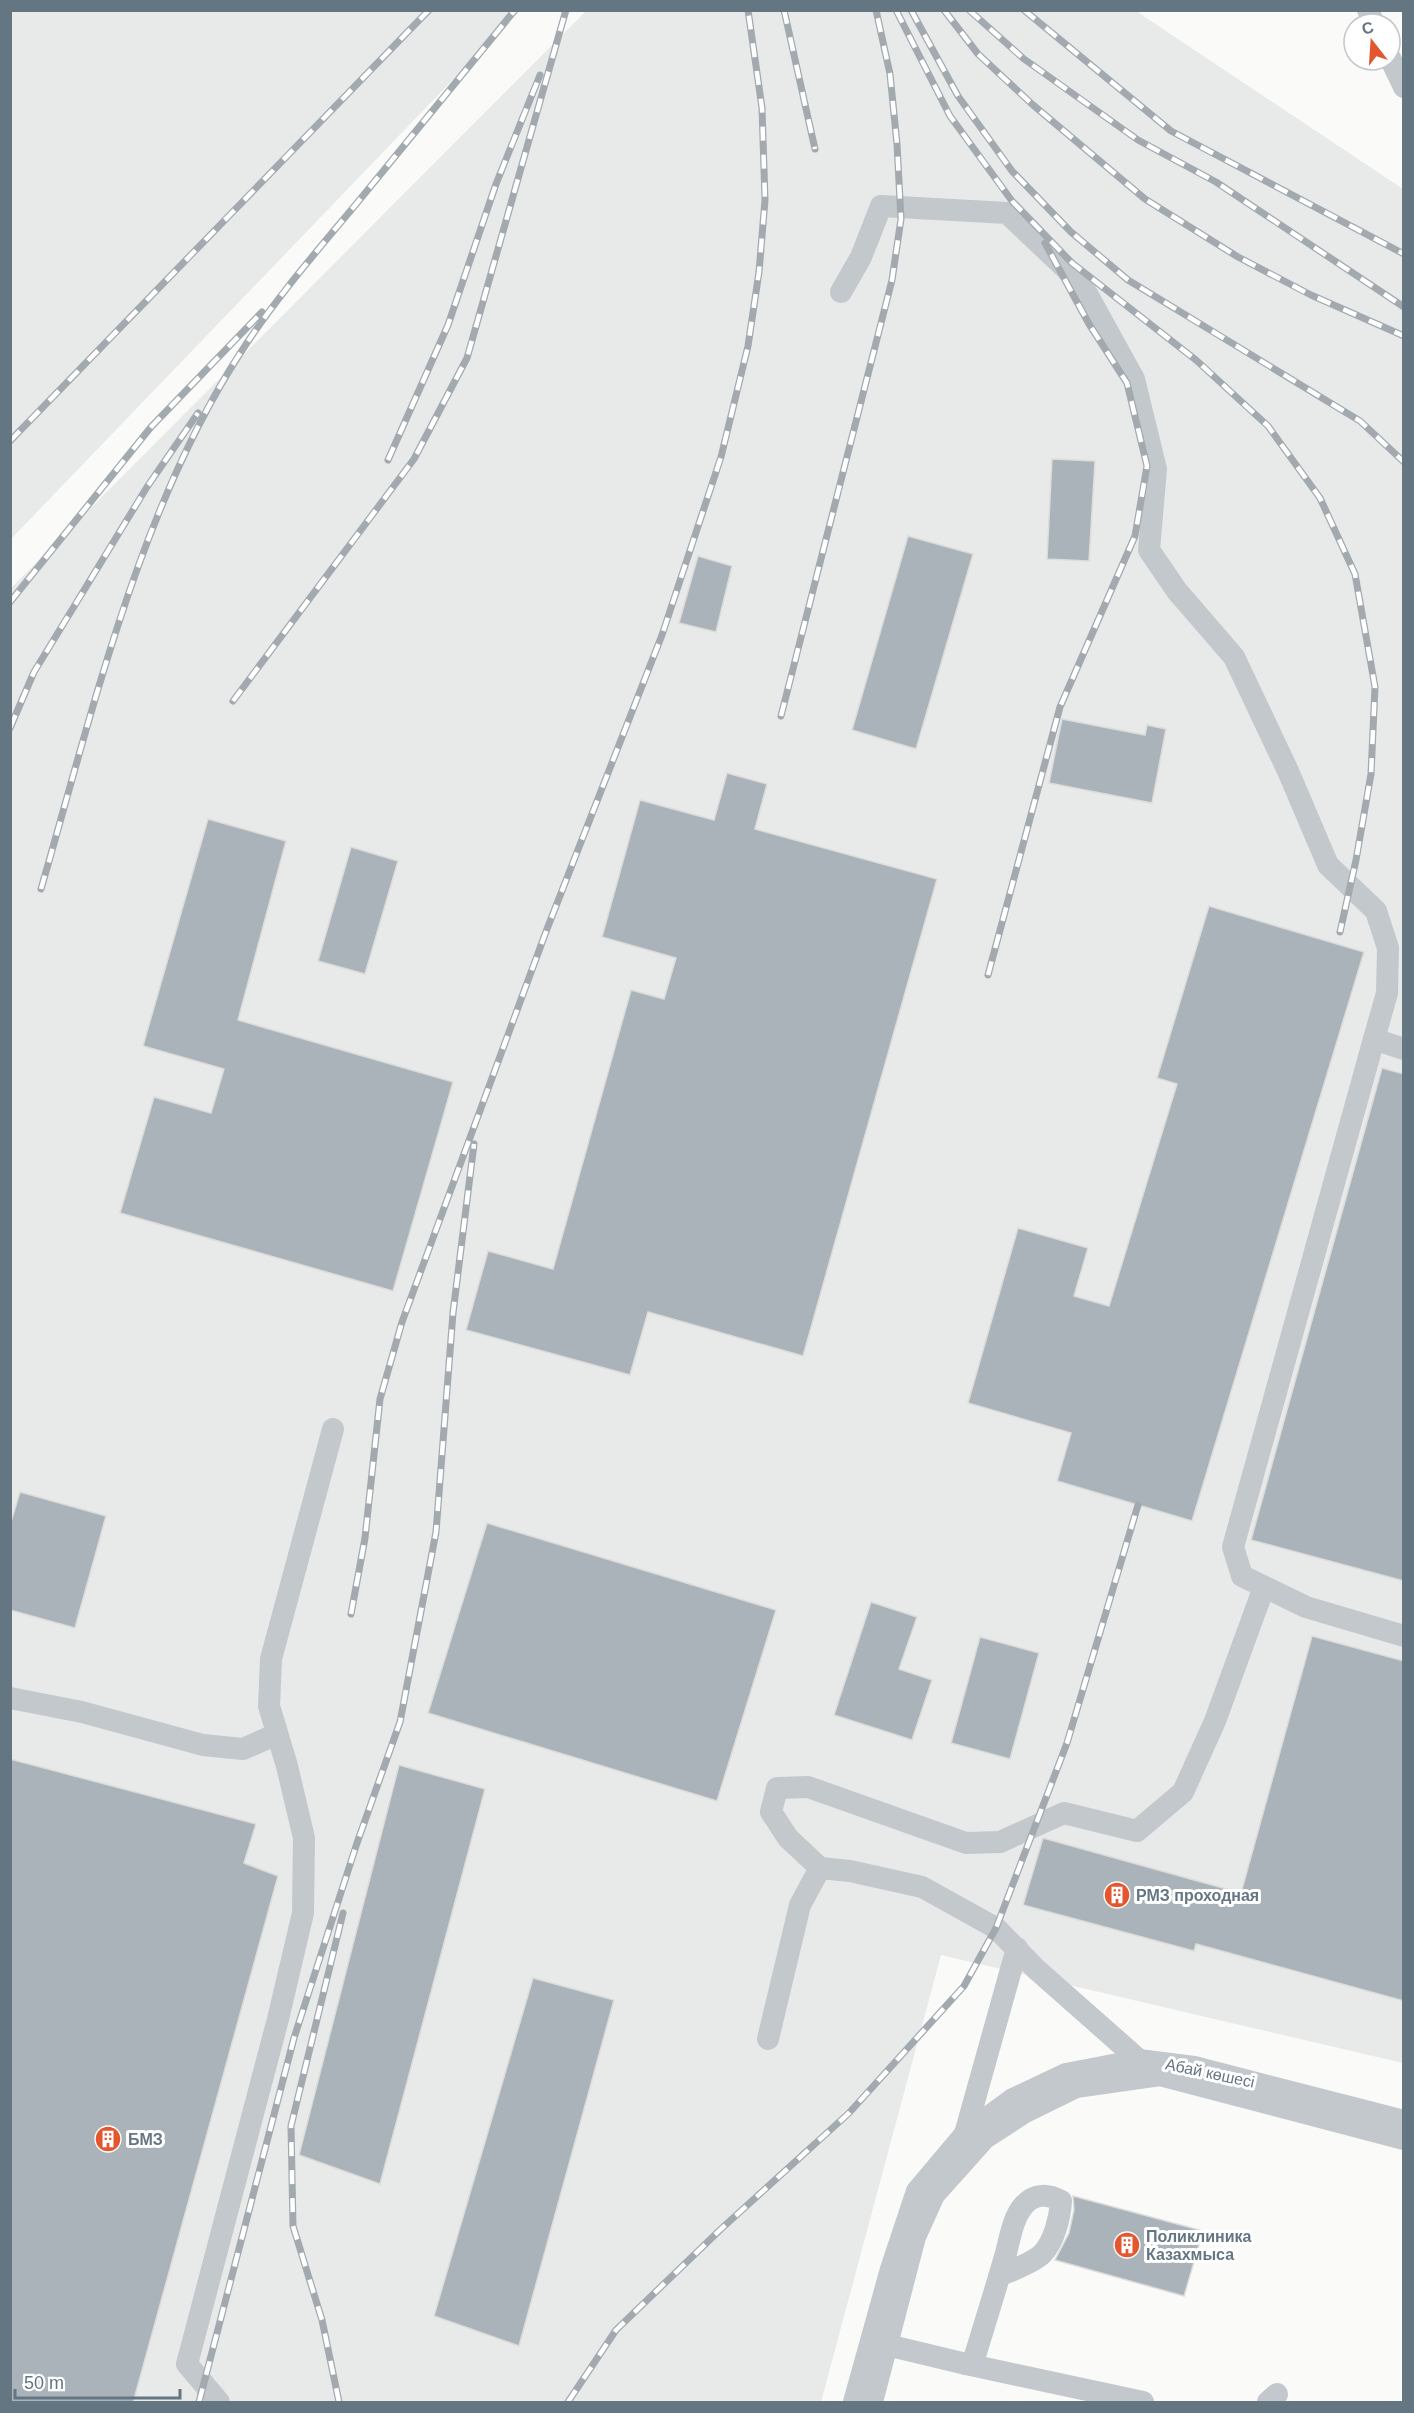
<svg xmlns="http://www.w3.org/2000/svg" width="1414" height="2413" viewBox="0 0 1414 2413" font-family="Helvetica,sans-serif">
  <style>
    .built { fill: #e8e9e9 }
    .building { fill: #aab3b9; stroke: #dcdcda; stroke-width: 1.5 }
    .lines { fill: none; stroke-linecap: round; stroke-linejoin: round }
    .minor { stroke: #c3c8cc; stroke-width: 22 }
    .rail-casing { stroke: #a2aab0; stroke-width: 7 }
    .rail { stroke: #fff; stroke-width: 4.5; stroke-dasharray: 14; stroke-linecap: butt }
    .labels { text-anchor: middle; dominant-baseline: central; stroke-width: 6; stroke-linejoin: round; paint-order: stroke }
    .poi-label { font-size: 16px; font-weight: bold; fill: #657683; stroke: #fff; text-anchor: start }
    .street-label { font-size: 16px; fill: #657683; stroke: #fff }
  </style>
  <rect width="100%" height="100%" fill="#fafaf8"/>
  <g class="built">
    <polygon points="11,10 519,11 11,539 10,11"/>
    <polygon points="586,11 1136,11 1403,189 1403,2063 941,1955 821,2402 11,2402 10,589"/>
  </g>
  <g class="building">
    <polygon points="1052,459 1095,461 1089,561 1047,559"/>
    <polygon points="908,536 973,554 916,749 852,730"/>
    <polygon points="698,556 732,566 716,632 679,623"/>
    <polygon points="1062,719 1145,735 1147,725 1166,729 1152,803 1049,783"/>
    <polygon points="727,773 767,784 755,829 937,879 803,1356 648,1312 630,1375 466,1330 488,1251 553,1269 631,990 664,999 676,958 602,937 640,800 714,820"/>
    <polygon points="208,819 286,841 238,1020 453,1082 393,1291 120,1213 154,1097 211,1113 224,1069 143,1046"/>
    <polygon points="351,847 398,861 365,974 318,961"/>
    <polygon points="1209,906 1364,952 1192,1521 1057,1481 1071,1433 968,1403 1018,1228 1088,1248 1074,1296 1109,1306 1177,1084 1157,1078"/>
    <polygon points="1382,1068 1404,1074 1404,1581 1251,1540"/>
    <polygon points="20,1492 106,1516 75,1628 10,1610 10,1525"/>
    <polygon points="487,1523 776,1610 717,1801 428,1713"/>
    <polygon points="871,1602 917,1617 899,1669 932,1680 912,1740 834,1715"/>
    <polygon points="1312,1636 1404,1661 1404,2001 1196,1944 1194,1951 1023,1905 1043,1838 1241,1893"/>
    <polygon points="980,1637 1039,1653 1010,1759 951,1743"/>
    <polygon points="10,1759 256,1824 244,1863 278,1876 133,2403 10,2403"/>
    <polygon points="399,1765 485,1789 380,2184 299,2155"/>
    <polygon points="533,1978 614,2000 519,2346 434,2316"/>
    <polygon points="1073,2196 1203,2231 1184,2296 1055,2260 1069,2233 1074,2210"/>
  </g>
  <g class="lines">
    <g class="minor">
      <polyline points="1368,10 1374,24"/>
      <polyline points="1390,58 1404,87"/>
      <polyline points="841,292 861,257 881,206 1007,213 1081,283 1134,379 1156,469 1149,550 1177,591 1234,657 1288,771 1328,865 1376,911 1388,948 1387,993 1374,1039 1404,1049"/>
      <polyline points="1374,1039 1233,1547 1242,1576 1306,1607 1404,1636"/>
      <polyline points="10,1698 82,1712 203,1745 243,1749 277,1734"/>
      <polyline points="820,1868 788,1838 771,1812 777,1788 808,1787 966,1843 1000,1842 1064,1813 1137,1831 1183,1792 1215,1721 1264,1587"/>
      <polyline points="768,2039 800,1905 820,1868 850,1871 922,1887 996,1928 1036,1969 1139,2060"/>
      <polyline points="965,2134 1017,1948"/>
      <path d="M887,2345L966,2364L974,2359C985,2323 996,2288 1006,2253C1010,2238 1013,2217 1024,2205C1035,2193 1048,2194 1061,2201C1060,2218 1054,2242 1042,2254C1033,2263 1010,2271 999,2276"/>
      <polyline points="966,2364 1143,2402"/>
      <polyline points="219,2402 187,2364 278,2019 303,1913 304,1838 287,1766 269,1706 271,1659 333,1429"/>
      <polyline points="854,2402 891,2269 917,2191 965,2134 1013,2099 1066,2074 1139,2060 1194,2067 1404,2121"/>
      <polyline points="872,2402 915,2237 934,2195 985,2138 1025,2112 1076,2087 1160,2075 1404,2139"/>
      <polyline points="1268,2402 1277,2394"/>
    </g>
    <defs>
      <g id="rail">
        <polyline points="784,10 815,149"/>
        <polyline points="896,10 950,116 1012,201 1072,263 1196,360 1268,426 1320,498 1355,574 1375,687 1371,774 1356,860 1340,932"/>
        <polyline points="911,10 958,96 1012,171 1071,232 1128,280 1360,421 1404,462"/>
        <polyline points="944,10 978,54 1033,105 1145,199 1238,257 1311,295 1404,336"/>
        <polyline points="969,10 1024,59 1138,140 1216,182 1404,307"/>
        <polyline points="1024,10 1171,131 1404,254"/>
        <polyline points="10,441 429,10"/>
        <polyline points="388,460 448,325 496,184 540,75"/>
        <polyline points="10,602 151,427 262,312"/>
        <polyline points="233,701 414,459 467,358 566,10"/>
        <polyline points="781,716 892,280 901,219 897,144 890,74 876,10"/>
        <polyline points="10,728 34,672 147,487 198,413"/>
        <path d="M41,889C93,710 139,509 241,352C275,299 317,251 357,203C409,139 462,75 515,10"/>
        <polyline points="988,975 1060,707 1135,536 1147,466 1127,383 1089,324 1045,243"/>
        <polyline points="351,1614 365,1538 380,1399 402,1322 547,929 662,635 721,457 748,346 759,272 765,200 762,108 748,10"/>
        <polyline points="199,2402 294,2038 357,1843 400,1722 436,1532 453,1313 474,1144"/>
        <polyline points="339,2402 322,2320 293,2226 291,2126 343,1913"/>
        <polyline points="568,2402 616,2330 721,2229 849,2113 964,1986 996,1928 1067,1743 1138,1505"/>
      </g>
    </defs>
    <use href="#rail" class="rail-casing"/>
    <use href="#rail" class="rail"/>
  </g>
  <defs>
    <symbol id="building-disc" viewBox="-11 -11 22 22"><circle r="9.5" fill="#e4572e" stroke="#fff"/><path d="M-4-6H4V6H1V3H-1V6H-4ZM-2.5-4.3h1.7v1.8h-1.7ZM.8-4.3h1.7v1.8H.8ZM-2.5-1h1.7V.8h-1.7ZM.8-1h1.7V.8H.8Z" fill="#fff"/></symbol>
  </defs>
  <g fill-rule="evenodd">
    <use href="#building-disc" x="1102" y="1880" width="30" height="30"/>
    <use href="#building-disc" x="93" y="2124" width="30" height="30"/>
    <use href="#building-disc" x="1112" y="2230" width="30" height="30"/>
  </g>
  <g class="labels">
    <g class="poi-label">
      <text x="1136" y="1895">РМЗ проходная</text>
      <text x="128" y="2139">БМЗ</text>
      <text x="1146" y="2236">Поликлиника<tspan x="1146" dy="18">Казахмыса</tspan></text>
    </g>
    <g class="street-label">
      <text transform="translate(1210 2073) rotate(12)">Абай көшесі</text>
    </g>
  </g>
  <rect width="1414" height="2413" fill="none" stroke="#657683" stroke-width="24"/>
  <g transform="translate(1372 42) rotate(343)"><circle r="28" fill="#ffffff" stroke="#c1c8cd" stroke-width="1.5"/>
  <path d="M0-4.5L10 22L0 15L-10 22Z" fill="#e4572e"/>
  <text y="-9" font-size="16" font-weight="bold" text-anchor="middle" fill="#657683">С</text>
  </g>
  <path d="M15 2389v9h165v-9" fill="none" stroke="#657683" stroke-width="3"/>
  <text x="24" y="2389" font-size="18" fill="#657683" stroke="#ffffff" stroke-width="4.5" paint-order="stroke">50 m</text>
</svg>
